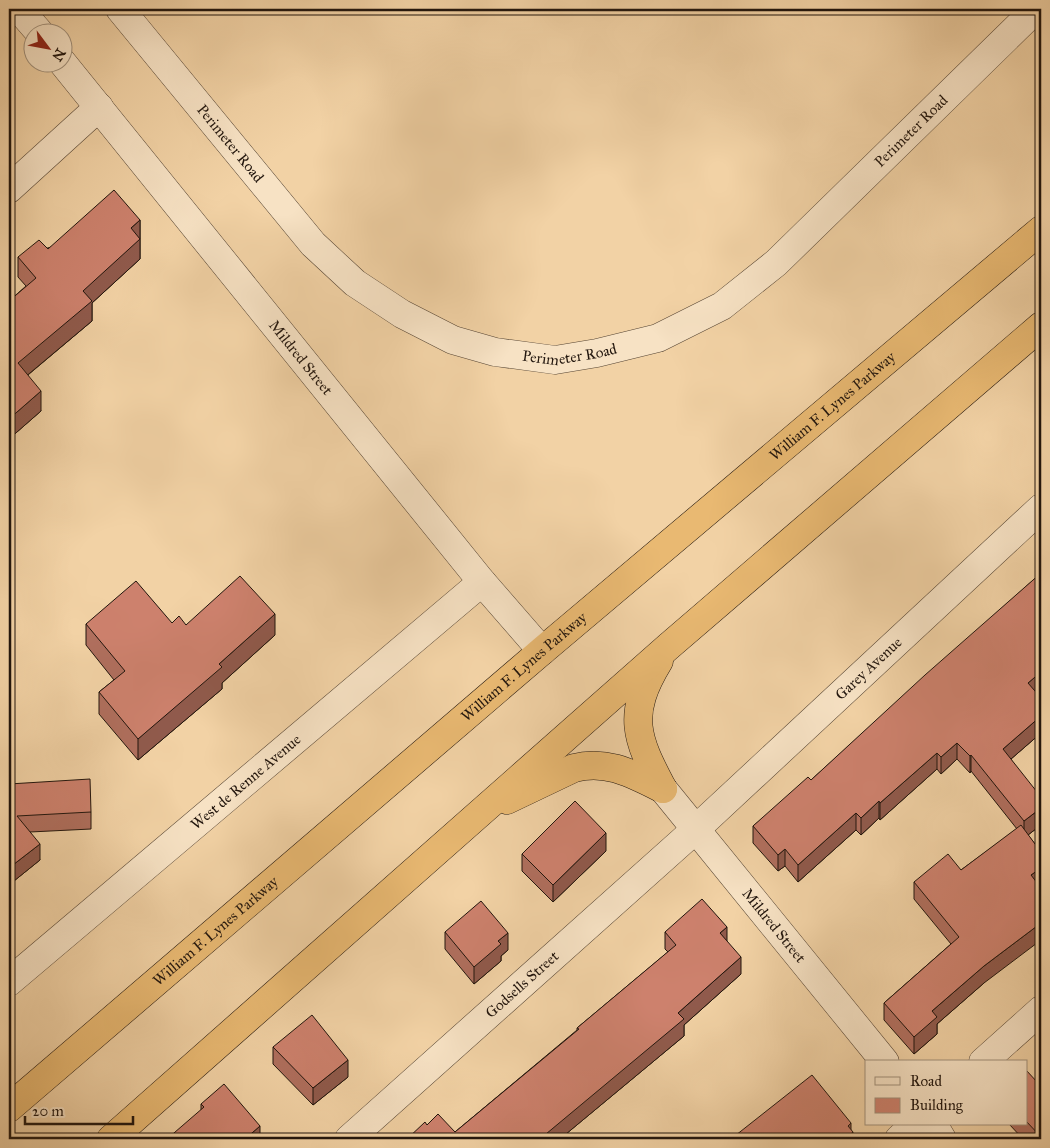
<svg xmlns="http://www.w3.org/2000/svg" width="1050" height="1148" viewBox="0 0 1050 1148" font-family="'IM FELL Great Primer',serif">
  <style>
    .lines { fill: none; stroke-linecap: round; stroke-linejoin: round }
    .minor-casing { stroke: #543; stroke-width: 29 }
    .highway-casing { stroke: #21150d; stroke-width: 29 }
    .minor { stroke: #f7e2c4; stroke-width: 28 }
    .highway { stroke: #e9b972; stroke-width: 28 }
    .wall { fill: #b06f5e; stroke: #21150d }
    .shaded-wall { fill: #905a4c; stroke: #21150d }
    .building { fill: #cd816d; stroke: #21150d }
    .labels { text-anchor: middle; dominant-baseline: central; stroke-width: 5; stroke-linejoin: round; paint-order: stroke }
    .street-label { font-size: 15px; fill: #21150d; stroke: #f7e2c4 }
  </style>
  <rect width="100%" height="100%" fill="#f2d2a5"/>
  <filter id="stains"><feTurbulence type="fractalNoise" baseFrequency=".004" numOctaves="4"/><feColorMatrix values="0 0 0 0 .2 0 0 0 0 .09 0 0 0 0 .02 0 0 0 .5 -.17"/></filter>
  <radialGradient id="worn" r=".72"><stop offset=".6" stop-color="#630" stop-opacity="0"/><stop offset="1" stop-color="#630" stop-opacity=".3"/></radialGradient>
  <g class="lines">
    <defs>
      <g id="minor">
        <polyline points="19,9 39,32"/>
        <path id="s1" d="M120,9L313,244L355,283L402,314L453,340L495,352L555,360L597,353L658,338L722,306L776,263L1036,9"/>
        <path id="s2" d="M62,62L482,582L542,651"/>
        <polyline points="9,189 99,107"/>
        <path id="s3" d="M663,789L885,1062"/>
        <path id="s4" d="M9,982L482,582"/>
        <polyline points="983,1062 1041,1010"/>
        <polyline points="933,1124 942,1139"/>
        <path id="s5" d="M349,1139L696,829L1041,508"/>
        <polyline points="899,1139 915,1124"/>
      </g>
      <g id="highway">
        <path d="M659,661C626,715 636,738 663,789"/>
        <path d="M507,800L574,768C608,759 634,775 663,789"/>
        <path id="s6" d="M9,1108L542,651L1041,230"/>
        <polyline points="111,1139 669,646 1041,326"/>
      </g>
    </defs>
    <use href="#minor" class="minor-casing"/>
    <use href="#highway" class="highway-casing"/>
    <use href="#minor" class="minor"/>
    <use href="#highway" class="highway"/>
  </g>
  <g class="wall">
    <polygon points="140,220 140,259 92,303 92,321 28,375 41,411 9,439 9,301 26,286 18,277 18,257"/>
    <polygon points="1041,573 1041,689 1037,693 1041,733 1011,759 1041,825 1028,835 1041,852 1041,885 1040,886 984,983 937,1024 937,1034 914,1054 884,1020 884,1003 951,944 914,899 914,882 961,870 1017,829 971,771 970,773 957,759 941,774 937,769 880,820 879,818 861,835 856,830 798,882 785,866 778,871 753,843 753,826 811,780"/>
    <polygon points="172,623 275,635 222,683 222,689 138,760 99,714 99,692 114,680 86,645 86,624"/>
    <polygon points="9,784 91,812 91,829 30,832 40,860 9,885"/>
    <polygon points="606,851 553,902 522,871 522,854"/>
    <polygon points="445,932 508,950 501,956 501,961 474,984 445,949"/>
    <polygon points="665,932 741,974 684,1025 684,1036 560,1139 407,1139 427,1125 455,1132 577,1030 577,1028 668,952 665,949"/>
    <polygon points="273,1047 348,1077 313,1105 273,1064"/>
    <polygon points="1026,1070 1041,1139 1023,1139 1009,1124 1026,1124"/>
    <polygon points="201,1104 260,1139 201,1110"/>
  </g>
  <g class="shaded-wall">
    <polygon points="140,220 140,259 92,303 92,321 18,383 18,363 83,291 131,228"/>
    <polygon points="41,391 41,411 9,439 9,419"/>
    <polygon points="275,614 275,635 222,683 222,689 138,760 138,739 219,664"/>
    <polygon points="1041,672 1041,689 1028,700 1028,683"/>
    <polygon points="1041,716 1041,733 1003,766 1003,749"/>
    <polygon points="957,743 957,759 941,774 941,757"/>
    <polygon points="937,753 937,769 880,820 880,803"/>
    <polygon points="971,755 971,771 970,773 970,756"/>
    <polygon points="879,801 879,818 861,835 861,818"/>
    <polygon points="1041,808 1041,825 1024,838 1024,821"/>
    <polygon points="856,813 856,830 798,882 798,865"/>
    <polygon points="606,833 606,851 553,902 553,885"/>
    <polygon points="40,844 40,860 9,885 9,868"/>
    <polygon points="785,849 785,866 778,871 778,855"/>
    <polygon points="1041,868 1041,885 1031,892 1031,875"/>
    <polygon points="1041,923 1041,940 984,983 937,1024 937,1034 914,1054 914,1037 932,1011 984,966"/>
    <polygon points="727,927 727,943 720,933"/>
    <polygon points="508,933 508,950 501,956 501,961 474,984 474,967 498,941"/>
    <polygon points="741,957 741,974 684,1025 684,1036 560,1139 540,1139 678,1013"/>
    <polygon points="348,1060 348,1077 313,1105 313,1088"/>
    <polygon points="851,1123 851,1134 853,1132 853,1139 845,1139 848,1126"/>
    <polygon points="260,1126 260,1139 245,1139"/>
  </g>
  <g class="building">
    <polygon points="114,190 140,220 131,228 140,239 83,291 92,301 18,363 41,391 9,419 9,301 36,278 18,257 39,240 48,249"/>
    <polygon points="1041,573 1041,672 1028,683 1041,698 1041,716 1003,749 1041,797 1041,808 1024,821 971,755 970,756 957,743 941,757 937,753 880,803 879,801 861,818 856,813 798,865 785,849 778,855 753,826 808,777 811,780 925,675"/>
    <polygon points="240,576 275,614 219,664 222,667 138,739 99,692 125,671 86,624 136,581 172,623 179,616 186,625"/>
    <polygon points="90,779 91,812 17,816 40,844 9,868 9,784"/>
    <polygon points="575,801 606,833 553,885 522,854"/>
    <polygon points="1021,825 1041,852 1041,868 1031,875 1041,888 1041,923 984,966 932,1011 937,1017 914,1037 884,1003 959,937 914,882 948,854 961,870"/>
    <polygon points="702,899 727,927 720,933 741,957 678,1013 684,1019 540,1139 407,1139 425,1122 427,1125 438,1114 455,1132 579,1029 577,1028 676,945 665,932"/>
    <polygon points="481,901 508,933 498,941 501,944 474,967 445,932"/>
    <polygon points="312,1015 348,1060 313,1088 273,1047"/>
    <polygon points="1026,1070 1038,1083 1041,1080 1041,1137 1026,1121"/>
    <polygon points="812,1075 851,1123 848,1126 853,1132 845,1139 731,1139"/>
    <polygon points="224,1084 260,1126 245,1139 167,1139 204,1107 201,1104"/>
  </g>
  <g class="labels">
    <g class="street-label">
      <text stroke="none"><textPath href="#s1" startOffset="1014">Perimeter Road</textPath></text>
      <text stroke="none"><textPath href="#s1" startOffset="174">Perimeter Road</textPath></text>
      <text stroke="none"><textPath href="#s1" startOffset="594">Perimeter Road</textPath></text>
      <text stroke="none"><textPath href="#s2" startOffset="380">Mildred Street</textPath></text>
      <text stroke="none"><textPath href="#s6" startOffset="1082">William F. Lynes Parkway</textPath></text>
      <text stroke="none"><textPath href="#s6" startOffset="678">William F. Lynes Parkway</textPath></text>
      <text stroke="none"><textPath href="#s5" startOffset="701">Garey Avenue</textPath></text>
      <text stroke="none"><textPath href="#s4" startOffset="310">West de Renne Avenue</textPath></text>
      <text stroke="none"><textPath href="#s3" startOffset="176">Mildred Street</textPath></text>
      <text stroke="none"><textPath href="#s6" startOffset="272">William F. Lynes Parkway</textPath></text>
      <text stroke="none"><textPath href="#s5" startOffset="232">Godsells Street</textPath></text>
    </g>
  </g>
  <rect width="1050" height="1148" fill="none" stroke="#f2d2a5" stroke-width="30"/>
  <rect x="10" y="10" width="1030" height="1128" fill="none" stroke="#21150d" stroke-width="2.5"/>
  <rect x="15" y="15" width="1020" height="1118" fill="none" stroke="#21150d"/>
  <rect x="865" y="1060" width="162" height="65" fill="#f7e2c4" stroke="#a1907b"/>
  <rect x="875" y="1077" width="25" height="8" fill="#f7e2c4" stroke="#a1907b"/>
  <text x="910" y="1086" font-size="15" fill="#21150d">Road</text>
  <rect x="875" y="1098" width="25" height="15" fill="#cd816d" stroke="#a1907b"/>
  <text x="910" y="1110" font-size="15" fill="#21150d">Building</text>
  <g transform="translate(48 48) rotate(122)"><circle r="24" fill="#f7e2c4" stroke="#a1907b"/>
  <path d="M0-4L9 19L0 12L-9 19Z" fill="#8f2418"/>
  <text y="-8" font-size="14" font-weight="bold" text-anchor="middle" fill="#21150d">N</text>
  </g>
  <path d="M25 1116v8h108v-8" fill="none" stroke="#21150d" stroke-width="2.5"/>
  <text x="32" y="1116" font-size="15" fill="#21150d" stroke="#f7e2c4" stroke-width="4" paint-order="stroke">20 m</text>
  <rect width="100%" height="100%" filter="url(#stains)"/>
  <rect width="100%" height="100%" fill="url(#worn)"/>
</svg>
